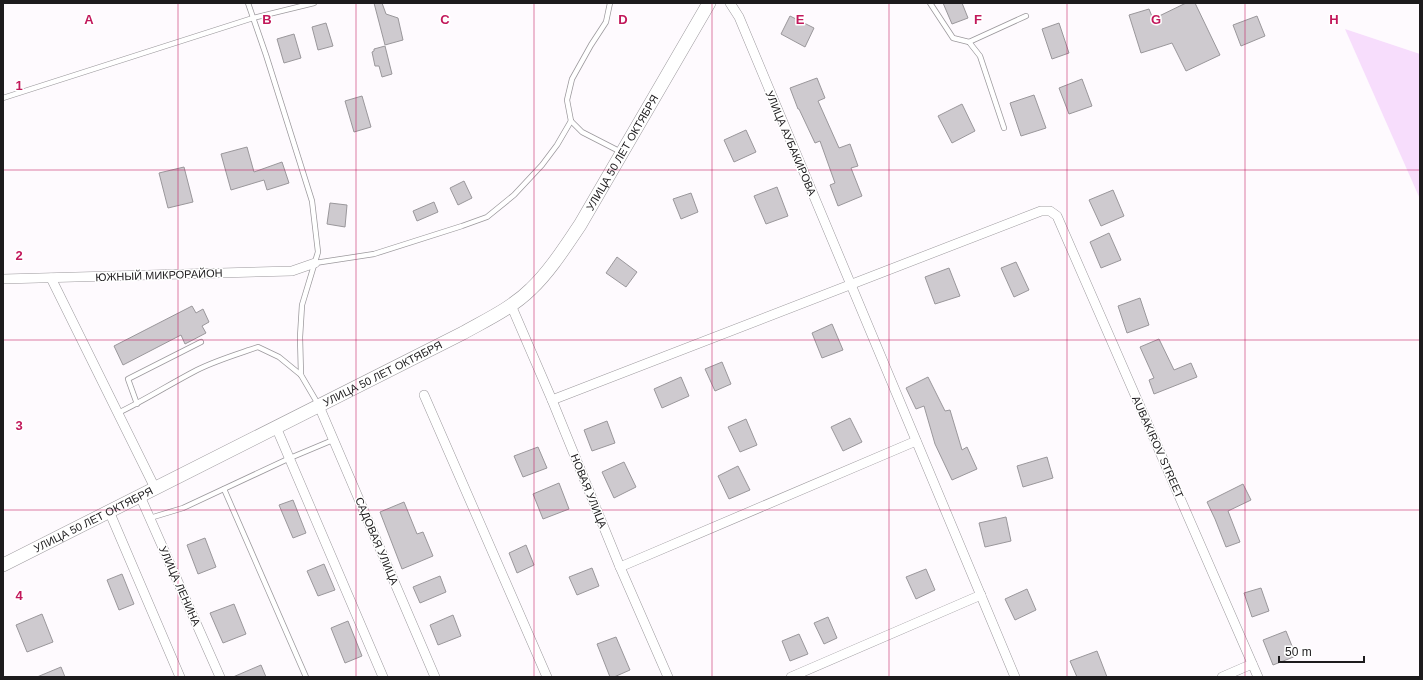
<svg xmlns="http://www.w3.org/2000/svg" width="1423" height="680" viewBox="0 0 1423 680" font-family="Helvetica,sans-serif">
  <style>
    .green { fill: #f7ddfc }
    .building { fill: #cecacf; stroke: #9a979b }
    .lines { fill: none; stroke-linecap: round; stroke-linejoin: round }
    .service-casing { stroke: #9c999d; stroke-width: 6 }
    .minor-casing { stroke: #9c999d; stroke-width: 10 }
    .secondary-casing { stroke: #9c999d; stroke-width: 14 }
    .service { stroke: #fff; stroke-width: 4.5 }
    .minor { stroke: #fff; stroke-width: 9 }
    .secondary { stroke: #fff; stroke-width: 13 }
    .grid { fill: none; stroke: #c2185b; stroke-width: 1; stroke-opacity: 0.55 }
    .labels { text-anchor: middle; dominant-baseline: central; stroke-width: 3; stroke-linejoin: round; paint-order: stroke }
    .street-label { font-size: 11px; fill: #1d1b1d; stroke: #fff }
    .grid-label { font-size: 13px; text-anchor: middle; font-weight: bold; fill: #c2185b; stroke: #fff; stroke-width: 3; stroke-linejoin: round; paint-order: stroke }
  </style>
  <rect width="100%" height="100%" fill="#fefafe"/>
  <polygon class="green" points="1345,29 1420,54 1420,199"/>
  <g class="building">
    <polygon points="374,3 382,3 386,14 398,18 403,40 385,45"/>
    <polygon points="943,3 962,3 968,18 952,24"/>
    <polygon points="1186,3 1195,3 1220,55 1186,71 1172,43 1141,53 1129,15 1149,9 1153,19"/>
    <polygon points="790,16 814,28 805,47 781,34"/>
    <polygon points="1257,16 1265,36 1241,46 1233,25"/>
    <polygon points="326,23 333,46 318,50 312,27"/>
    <polygon points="1059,23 1069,53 1052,59 1042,29"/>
    <polygon points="294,34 301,58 284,63 277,39"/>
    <polygon points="385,46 392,74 382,77 379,66 375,66 372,52 374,51 374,49"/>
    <polygon points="817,78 825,98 818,101 839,148 850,144 858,166 851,168 862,196 838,206 830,185 835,183 820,141 815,143 799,109 798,109 790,88"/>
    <polygon points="1082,79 1092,106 1069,114 1059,88"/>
    <polygon points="1034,95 1046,128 1021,136 1010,103"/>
    <polygon points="362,96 371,127 354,132 345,101"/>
    <polygon points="962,104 975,131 952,143 938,116"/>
    <polygon points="746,130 756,152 734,162 724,140"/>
    <polygon points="247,147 254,172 282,162 289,183 267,190 264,180 231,190 221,154"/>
    <polygon points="184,167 193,202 168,208 159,173"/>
    <polygon points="464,181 472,198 458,205 450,188"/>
    <polygon points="777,187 788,216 766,224 754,196"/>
    <polygon points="1113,190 1124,216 1101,226 1089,200"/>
    <polygon points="691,193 698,212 681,219 673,199"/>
    <polygon points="434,202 438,212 417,221 413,211"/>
    <polygon points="330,203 347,205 345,227 327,224"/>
    <polygon points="1109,233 1121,260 1101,268 1090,242"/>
    <polygon points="617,257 637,272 626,287 606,273"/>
    <polygon points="1016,262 1029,290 1014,297 1001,268"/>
    <polygon points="949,268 960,296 935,304 925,277"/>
    <polygon points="1140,298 1149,325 1127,333 1118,306"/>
    <polygon points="192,306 196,313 203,309 209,322 202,326 206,333 185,344 181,335 123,365 114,346"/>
    <polygon points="832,324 843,350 822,358 812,333"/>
    <polygon points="1159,339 1174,370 1191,363 1197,377 1154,394 1149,380 1154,378 1140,347"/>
    <polygon points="722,362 731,384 715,391 705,369"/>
    <polygon points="681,377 689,396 662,408 654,389"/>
    <polygon points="928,377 945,411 950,410 962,450 967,447 977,469 952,480 935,444 924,406 916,409 906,388"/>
    <polygon points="850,418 862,442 843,451 831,427"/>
    <polygon points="746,419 757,445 740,452 728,427"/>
    <polygon points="607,421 615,443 592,451 584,430"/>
    <polygon points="538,447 547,468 523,477 514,456"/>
    <polygon points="1047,457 1053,478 1023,487 1017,466"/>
    <polygon points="624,462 636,487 614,498 602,472"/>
    <polygon points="738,466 750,490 729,499 718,476"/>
    <polygon points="559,483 569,509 543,519 533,494"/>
    <polygon points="1243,484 1251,500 1228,511 1240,542 1226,547 1215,519 1207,502"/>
    <polygon points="293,500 306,533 293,538 279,505"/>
    <polygon points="404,502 417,534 423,532 433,556 402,569 380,512"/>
    <polygon points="1006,517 1011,541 985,547 979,523"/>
    <polygon points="205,538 216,567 198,574 187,545"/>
    <polygon points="526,545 534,565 517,573 509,553"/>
    <polygon points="324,564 335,590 318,596 307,571"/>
    <polygon points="592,568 599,586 577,595 569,577"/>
    <polygon points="926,569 935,590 916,599 906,577"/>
    <polygon points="122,574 134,604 119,610 107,580"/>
    <polygon points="440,576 446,592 420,603 413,587"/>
    <polygon points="1261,588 1269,611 1252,617 1244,593"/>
    <polygon points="1027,589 1036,610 1015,620 1005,599"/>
    <polygon points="234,604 246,634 223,643 210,613"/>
    <polygon points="42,614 53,642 27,652 16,625"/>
    <polygon points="453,615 461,636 438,645 430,625"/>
    <polygon points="828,617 837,638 824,644 814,623"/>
    <polygon points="348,621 362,656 345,663 331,628"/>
    <polygon points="1286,631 1296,656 1273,665 1263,640"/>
    <polygon points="799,634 808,654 790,661 782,641"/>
    <polygon points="616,637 630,670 614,677 610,677 597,644"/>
    <polygon points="1097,651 1107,677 1077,677 1070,661"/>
    <polygon points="261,665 266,677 233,677"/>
    <polygon points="61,667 65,677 37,677"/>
  </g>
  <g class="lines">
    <defs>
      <g id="service">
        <polyline points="248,3 266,55 312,201 318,252 302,305 300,337 301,375"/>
        <polyline points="610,3 606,22 591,45 572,79 567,100 571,121 582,132 621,152"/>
        <polyline points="930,3 953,38 969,42 980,56 1004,128"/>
        <polyline points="969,42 1026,16"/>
        <polyline points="3,98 253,18 314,3"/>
        <polyline points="315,263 374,254 462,226 487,217 514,195 542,165 557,145 571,121"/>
        <polyline points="137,404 128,379 201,342"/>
        <path d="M118,413C145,400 170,384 197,370C217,360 238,354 258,347L279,357L301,375L318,404"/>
        <polyline points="224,489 306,677"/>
        <polyline points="150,518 183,508 290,458 333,440"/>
      </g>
      <g id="minor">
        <polyline points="730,3 739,17 1015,677"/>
        <polyline points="51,278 155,488"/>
        <polyline points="3,279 292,271 315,263"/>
        <polyline points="511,305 552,400 620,567 668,677"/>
        <polyline points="424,395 547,677"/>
        <polyline points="552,400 1041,211 1050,211 1057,216 1258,677"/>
        <polyline points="319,406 435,677"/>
        <polyline points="276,427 383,677"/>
        <polyline points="140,496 220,677"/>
        <polyline points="109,511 180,677"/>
        <polyline points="620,567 916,441"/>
        <polyline points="791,677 981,595"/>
        <polyline points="1222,677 1252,664"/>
      </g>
      <g id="secondary">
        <path id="s1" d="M3,565L463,333C486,320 512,308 531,289C550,271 565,247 580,225L709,3"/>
      </g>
    </defs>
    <use href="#service" class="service-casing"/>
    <use href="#minor" class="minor-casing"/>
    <use href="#secondary" class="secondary-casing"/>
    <use href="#service" class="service"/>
    <use href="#minor" class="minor"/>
    <use href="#secondary" class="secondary"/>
  </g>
  <path class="grid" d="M178,3V677M356,3V677M534,3V677M712,3V677M889,3V677M1067,3V677M1245,3V677M3,170H1420M3,340H1420M3,510H1420"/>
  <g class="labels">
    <g class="street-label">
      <text transform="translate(791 143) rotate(67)">УЛИЦА АУБАКИРОВА</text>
      <text stroke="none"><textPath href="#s1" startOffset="761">УЛИЦА 50 ЛЕТ ОКТЯБРЯ</textPath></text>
      <text transform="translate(159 275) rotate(-2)">ЮЖНЫЙ МИКРОРАЙОН</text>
      <text stroke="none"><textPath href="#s1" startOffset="425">УЛИЦА 50 ЛЕТ ОКТЯБРЯ</textPath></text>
      <text transform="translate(1158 447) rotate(66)">AUBAKIROV STREET</text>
      <text transform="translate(589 491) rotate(68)">НОВАЯ УЛИЦА</text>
      <text stroke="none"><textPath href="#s1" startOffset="101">УЛИЦА 50 ЛЕТ ОКТЯБРЯ</textPath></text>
      <text transform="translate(377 541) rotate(67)">САДОВАЯ УЛИЦА</text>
      <text transform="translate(180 586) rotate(66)">УЛИЦА ЛЕНИНА</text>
    </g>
  </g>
  <g class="grid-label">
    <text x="89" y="24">A</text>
    <text x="267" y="24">B</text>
    <text x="445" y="24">C</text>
    <text x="623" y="24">D</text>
    <text x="800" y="24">E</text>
    <text x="978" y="24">F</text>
    <text x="1156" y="24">G</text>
    <text x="1334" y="24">H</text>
    <text x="19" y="90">1</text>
    <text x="19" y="260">2</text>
    <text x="19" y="430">3</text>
    <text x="19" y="600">4</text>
  </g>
  <rect width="1423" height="680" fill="none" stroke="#1d1b1d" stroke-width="8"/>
  <path d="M1279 656v6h85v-6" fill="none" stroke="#1d1b1d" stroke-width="2"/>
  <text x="1285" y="656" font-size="12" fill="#1d1b1d" stroke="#ffffff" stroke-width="3" paint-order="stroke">50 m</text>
</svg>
